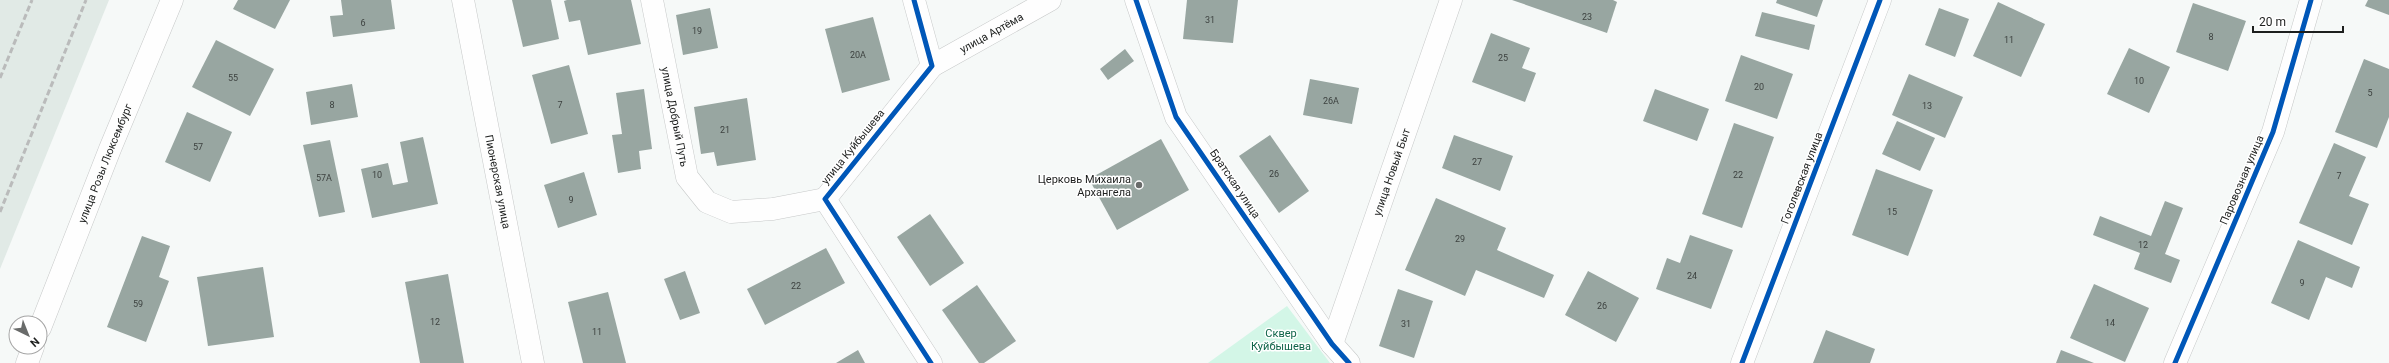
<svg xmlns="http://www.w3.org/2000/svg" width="2389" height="363" viewBox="0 0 2389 363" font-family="Roboto,sans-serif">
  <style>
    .built { fill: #e1eae6 }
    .green { fill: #d3f6e7 }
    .building { fill: #98a6a1 }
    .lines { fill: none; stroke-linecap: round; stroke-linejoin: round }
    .street-casing { stroke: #c7c9c9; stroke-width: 23 }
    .secondary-casing { stroke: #c7c9c9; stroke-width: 23 }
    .street { stroke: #fefefe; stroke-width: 22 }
    .secondary { stroke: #fefefe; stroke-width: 22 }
    .rail { stroke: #babbbb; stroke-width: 3; stroke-dasharray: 6 3; stroke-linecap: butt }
    .cycleway-casing { stroke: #fff; stroke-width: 8 }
    .cycleway { stroke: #0057b8; stroke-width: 5 }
    .poi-dot { fill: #696b6a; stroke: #fff; stroke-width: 1.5 }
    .labels { text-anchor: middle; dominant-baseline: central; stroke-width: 3; stroke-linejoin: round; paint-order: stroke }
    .number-label { font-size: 9px; fill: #3c413f }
    .street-label { font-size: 11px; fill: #1d1f1e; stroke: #fff }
    .poi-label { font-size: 11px; fill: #1d1f1e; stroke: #fff; text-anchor: end }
    .park-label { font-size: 11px; fill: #106449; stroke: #fff }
  </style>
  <rect width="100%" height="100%" fill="#f6f9f8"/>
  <polygon class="built" points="0,0 109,0 0,269"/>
  <polygon class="green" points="1287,306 1330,363 1208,363"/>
  <g class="building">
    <polygon points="238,0 290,0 275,29 233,9"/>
    <polygon points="341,0 391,0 395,29 333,37 330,16 343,15"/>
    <polygon points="512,0 551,0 559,39 523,47"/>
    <polygon points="567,0 631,0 641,44 588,55 580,20 569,22 564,1"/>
    <polygon points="1187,0 1238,0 1233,43 1183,39"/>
    <polygon points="1512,0 1613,0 1617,2 1607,33"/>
    <polygon points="1777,0 1823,0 1817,17 1776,3"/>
    <polygon points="2368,0 2389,0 2389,15 2365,6"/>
    <polygon points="1998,2 2045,24 2021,77 1973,56"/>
    <polygon points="2193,3 2246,21 2228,71 2176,52"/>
    <polygon points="710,8 718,48 683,55 676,15"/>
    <polygon points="1939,8 1969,19 1955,57 1925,45"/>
    <polygon points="1762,12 1815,25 1809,50 1755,36"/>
    <polygon points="873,17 890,80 842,93 825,29"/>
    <polygon points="1491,33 1530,48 1522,68 1536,73 1525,102 1472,82"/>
    <polygon points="216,40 274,69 250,116 192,87"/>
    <polygon points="2129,48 2170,67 2149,113 2107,94"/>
    <polygon points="1125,49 1134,61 1108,80 1100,69"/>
    <polygon points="1741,55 1793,74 1777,119 1725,101"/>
    <polygon points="2364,59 2389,69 2389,117 2377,148 2335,132"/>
    <polygon points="569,65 588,134 551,144 532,75"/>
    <polygon points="1909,74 1963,97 1945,138 1892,115"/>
    <polygon points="1310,79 1359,88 1352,124 1303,115"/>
    <polygon points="352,84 358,117 311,125 306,92"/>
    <polygon points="644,89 652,149 639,151 641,169 618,173 612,135 622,134 616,93"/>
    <polygon points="1655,89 1709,109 1697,141 1643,121"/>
    <polygon points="747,98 756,160 717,166 714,152 701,154 694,107"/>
    <polygon points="187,112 232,132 210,182 165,162"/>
    <polygon points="1897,121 1935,138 1920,171 1882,154"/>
    <polygon points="1734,123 1774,137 1742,228 1702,214"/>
    <polygon points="1270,135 1309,191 1279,213 1239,156"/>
    <polygon points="1454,135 1513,156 1500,191 1442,168"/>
    <polygon points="423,137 438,204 372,218 361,169 388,163 393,185 408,182 400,142"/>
    <polygon points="1161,139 1189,190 1117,230 1089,179"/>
    <polygon points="330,140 345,212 319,217 303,145"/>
    <polygon points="2334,143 2366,157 2349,196 2369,204 2352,245 2299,223"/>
    <polygon points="1876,169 1933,190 1908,256 1852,235"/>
    <polygon points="584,172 597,215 558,228 544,185"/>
    <polygon points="1436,198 1506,228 1497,250 1554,275 1544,298 1476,270 1465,296 1405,270"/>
    <polygon points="2165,201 2183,208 2165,254 2180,260 2171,283 2134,269 2140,253 2093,235 2100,216 2151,236"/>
    <polygon points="930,214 964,263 930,286 897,237"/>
    <polygon points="1690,235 1733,250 1711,309 1656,289 1667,258 1680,263"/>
    <polygon points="142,236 170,246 159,277 169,281 146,342 107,327"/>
    <polygon points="2298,240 2360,267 2352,288 2326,277 2309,320 2271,303"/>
    <polygon points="826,248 845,283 765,325 747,289"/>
    <polygon points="263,267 274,337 208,346 197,277"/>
    <polygon points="685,271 700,313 680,320 664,279"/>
    <polygon points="1588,271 1639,298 1616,342 1565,315"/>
    <polygon points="448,274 464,363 420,363 405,282"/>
    <polygon points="2094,284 2149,308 2125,362 2070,338"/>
    <polygon points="977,285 1016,341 984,363 979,363 942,310"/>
    <polygon points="1398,289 1433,301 1414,358 1379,346"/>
    <polygon points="608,292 626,363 583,363 568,302"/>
    <polygon points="1826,330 1875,349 1870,363 1813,363"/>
    <polygon points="858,350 865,363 836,363"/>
    <polygon points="2061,350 2094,363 2056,363"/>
  </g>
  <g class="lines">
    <defs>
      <g id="street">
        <path id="s1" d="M463,0L533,363"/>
        <path id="s2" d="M652,0L687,177L707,202L731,212L773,209L825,199"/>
        <polyline points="914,0 932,66 825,199 931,363"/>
        <polyline points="1136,0 1176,117 1332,344 1349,363"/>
        <path id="s3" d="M932,66L1050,0"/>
        <path id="s4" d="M1332,344L1451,0"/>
        <polyline points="1742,363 1880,0"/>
        <polyline points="2175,363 2273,132 2311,0"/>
      </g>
      <g id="secondary">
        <path id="s5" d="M40,328L110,149L172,0"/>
        <polyline points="27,363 33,347"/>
      </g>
    </defs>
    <use href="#street" class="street-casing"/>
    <use href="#secondary" class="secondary-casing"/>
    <use href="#street" class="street"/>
    <use href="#secondary" class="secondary"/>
    <g class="rail">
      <polyline points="0,78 32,0"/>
      <polyline points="0,212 86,0"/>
    </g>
    <defs>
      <g id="cycleway">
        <polyline points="914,0 932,66 825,199 931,363"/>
        <polyline points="1136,0 1176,117 1332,344 1349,363"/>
        <polyline points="1742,363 1880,0"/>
        <polyline points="2175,363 2273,132 2311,0"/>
      </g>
    </defs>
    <use href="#cycleway" class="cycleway-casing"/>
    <use href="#cycleway" class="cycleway"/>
  </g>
  <circle class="poi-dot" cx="1139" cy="185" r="4"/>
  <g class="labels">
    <g class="number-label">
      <text x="1587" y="17">23</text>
      <text x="1210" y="20">31</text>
      <text x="363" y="23">6</text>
      <text x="697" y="31">19</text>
      <text x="2211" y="37">8</text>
      <text x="2009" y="40">11</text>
      <text x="858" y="55">20А</text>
      <text x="1503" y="58">25</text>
      <text x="233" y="78">55</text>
      <text x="2139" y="81">10</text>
      <text x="1759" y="87">20</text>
      <text x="2370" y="93">5</text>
      <text x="1331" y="101">26А</text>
      <text x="332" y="105">8</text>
      <text x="560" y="105">7</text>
      <text x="1927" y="106">13</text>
      <text x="725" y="130">21</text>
      <text x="198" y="147">57</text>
      <text x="1477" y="162">27</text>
      <text x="1274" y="174">26</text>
      <text x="377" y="175">10</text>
      <text x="1738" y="175">22</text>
      <text x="2339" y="176">7</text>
      <text x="324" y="178">57А</text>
      <text x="571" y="200">9</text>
      <text x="1892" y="212">15</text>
      <text x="1460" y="239">29</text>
      <text x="2143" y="245">12</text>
      <text x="1692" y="276">24</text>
      <text x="2302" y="283">9</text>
      <text x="796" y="286">22</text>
      <text x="138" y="304">59</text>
      <text x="1602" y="306">26</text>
      <text x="435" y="322">12</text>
      <text x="2110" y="323">14</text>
      <text x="1406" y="324">31</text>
      <text x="597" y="332">11</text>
    </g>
    <g class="street-label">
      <text stroke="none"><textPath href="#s3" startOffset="68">улица Артёма</textPath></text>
      <text stroke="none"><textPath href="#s2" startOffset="119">улица Добрый Путь</textPath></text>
      <text transform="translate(853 147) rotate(-51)">улица Куйбышева</text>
      <text stroke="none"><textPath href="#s5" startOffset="177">улица Розы Люксембург</textPath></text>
      <text stroke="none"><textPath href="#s4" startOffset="182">улица Новый Быт</textPath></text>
      <text transform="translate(1802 178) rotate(-69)">Гоголевская улица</text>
      <text transform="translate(2242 180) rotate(-67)">Паровозная улица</text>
      <text stroke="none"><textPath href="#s1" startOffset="185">Пионерская улица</textPath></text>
      <text transform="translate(1235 184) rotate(56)">Братская улица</text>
    </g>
    <g class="poi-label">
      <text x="1131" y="179">Церковь Михаила<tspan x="1131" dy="13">Архангела</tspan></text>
    </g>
    <g class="park-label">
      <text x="1281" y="333">Сквер<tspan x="1281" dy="13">Куйбышева</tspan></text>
    </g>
  </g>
  <g transform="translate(28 335) rotate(137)"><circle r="19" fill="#ffffff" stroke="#a5a5a5"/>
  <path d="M0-3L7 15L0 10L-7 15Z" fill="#696b6a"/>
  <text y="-6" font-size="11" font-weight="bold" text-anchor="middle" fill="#1d1f1e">N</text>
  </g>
  <path d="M2253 26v6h90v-6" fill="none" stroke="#1d1f1e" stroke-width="2"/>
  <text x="2259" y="26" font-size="12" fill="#1d1f1e" stroke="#ffffff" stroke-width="3" paint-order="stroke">20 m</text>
</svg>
